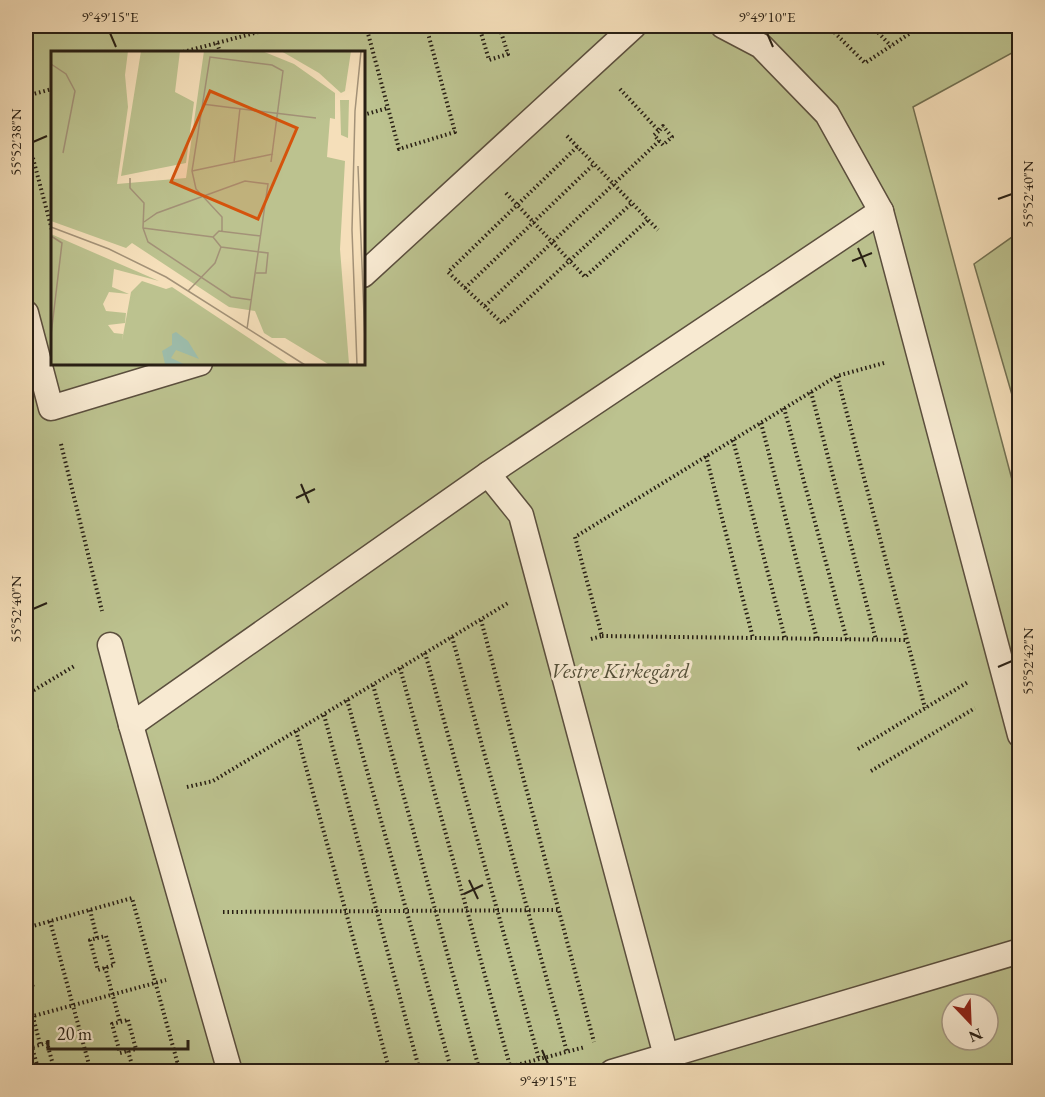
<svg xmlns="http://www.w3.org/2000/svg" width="1045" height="1097" viewBox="0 0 1045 1097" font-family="'EB Garamond',serif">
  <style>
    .green { fill: #bcc28f; stroke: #727052; stroke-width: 1.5; fill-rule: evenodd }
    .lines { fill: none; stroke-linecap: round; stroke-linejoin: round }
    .service-casing { stroke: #5b4f3e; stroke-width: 27 }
    .path { stroke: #281f14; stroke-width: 4; stroke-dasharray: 1.5 3; stroke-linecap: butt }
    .service { stroke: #f8ead2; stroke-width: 24 }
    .ticks { fill: none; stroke: #281f14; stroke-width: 2 }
    .labels { text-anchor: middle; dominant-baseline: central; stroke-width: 6; stroke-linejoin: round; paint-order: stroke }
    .park-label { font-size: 22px; font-style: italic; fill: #545039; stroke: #f8ead2 }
    .inset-road { fill: none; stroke: #a39278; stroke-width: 1.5 }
    .view { fill: #d5530d; fill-opacity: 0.15; stroke: #d5530d; stroke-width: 3 }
    .inset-edge { fill: none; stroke: #281f14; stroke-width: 3 }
    .neatline { fill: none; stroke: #281f14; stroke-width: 2 }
    .ticks-label { font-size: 15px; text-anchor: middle; fill: #281f14 }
  </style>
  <rect width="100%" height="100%" fill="#f5dfba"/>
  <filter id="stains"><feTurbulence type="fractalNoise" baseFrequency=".00333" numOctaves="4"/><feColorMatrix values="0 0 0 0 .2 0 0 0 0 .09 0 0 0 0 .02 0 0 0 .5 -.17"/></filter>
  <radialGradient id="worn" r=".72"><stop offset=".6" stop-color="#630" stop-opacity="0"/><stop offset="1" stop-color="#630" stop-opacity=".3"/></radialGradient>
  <g class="green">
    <path d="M26,26H1019V49L913,107L1019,506V1071H26ZM52,52H363V363H52ZM952,1004H988V1040H952Z"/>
    <polygon points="1019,232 1019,419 974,264"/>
  </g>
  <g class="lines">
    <defs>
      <g id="service">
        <polyline points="723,26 761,46 827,114 881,211 1020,735"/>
        <polyline points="363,275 634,26"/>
        <polyline points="26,313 51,408 200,363"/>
        <polyline points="488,474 521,515 666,1056"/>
        <polyline points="110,645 131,725 230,1072"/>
        <polyline points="131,725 488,474 881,211"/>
        <polyline points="612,1072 1020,951"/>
      </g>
    </defs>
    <use href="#service" class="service-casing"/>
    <g class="path">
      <polyline points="366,26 399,149 455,132 426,26"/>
      <polyline points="479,26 489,60 508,54 499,26"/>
      <polyline points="828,26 865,63 921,26"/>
      <polyline points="872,26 891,46"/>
      <polyline points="217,43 220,52"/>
      <polyline points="183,52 281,26"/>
      <polyline points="620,89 659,131 663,126 672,137 663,145 654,135 659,131"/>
      <polyline points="26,96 52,89"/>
      <polyline points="363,115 388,108"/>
      <polyline points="26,132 52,230"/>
      <polyline points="567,136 658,230"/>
      <polyline points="577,147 448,272 502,323 632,203"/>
      <polyline points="506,193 585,277 648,220"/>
      <polyline points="465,288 594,164"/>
      <polyline points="485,306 659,141"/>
      <polyline points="884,363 837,376 925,708"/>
      <polyline points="811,392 876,640"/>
      <polyline points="784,408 847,640"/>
      <polyline points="761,423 817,639"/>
      <polyline points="733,440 785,638"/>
      <polyline points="61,444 102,611"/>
      <polyline points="706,456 753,638"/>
      <polyline points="481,620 594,1042"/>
      <polyline points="602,636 907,640"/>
      <polyline points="452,637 567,1052"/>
      <polyline points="591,639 602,636 575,537 837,376"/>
      <polyline points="425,653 539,1059"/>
      <polyline points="400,668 510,1066"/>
      <polyline points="373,685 480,1072"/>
      <polyline points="26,695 76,665"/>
      <polyline points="347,700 452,1072"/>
      <polyline points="324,715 420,1072"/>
      <polyline points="296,731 390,1072"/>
      <polyline points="858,749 968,682"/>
      <polyline points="871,771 975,708"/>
      <polyline points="187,787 213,781 508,603"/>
      <polyline points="90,910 97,938 90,940 98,970 114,965 106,936 97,938"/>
      <polyline points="223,912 558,910"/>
      <polyline points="50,921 91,1072"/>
      <polyline points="26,928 132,898 180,1072"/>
      <polyline points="26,959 33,988 26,990"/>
      <polyline points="105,967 120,1022"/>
      <polyline points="26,990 40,1044"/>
      <polyline points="26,1018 166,980"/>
      <polygon points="128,1020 136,1049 120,1053 112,1024"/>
      <polyline points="128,1051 134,1072"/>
      <polyline points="39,1072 32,1047 47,1043 55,1072"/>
      <polyline points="151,1072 178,1064"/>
      <polyline points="490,1072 585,1047"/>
    </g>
    <use href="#service" class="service"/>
  </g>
  <path class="ticks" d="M110,33L116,47M767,33L773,47M33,142L47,136M998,199L1012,194M858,248L866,267M852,261L872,253M301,484L309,503M296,498L315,489M33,609L47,603M998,667L1012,661M469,880L478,899M464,894L483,885M542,1050L548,1064"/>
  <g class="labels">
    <g class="park-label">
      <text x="620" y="670">Vestre Kirkegård</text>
    </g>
  </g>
  <g transform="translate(51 51)">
    <rect width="314" height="314" fill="#f5dfba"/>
    <path d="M0,0H77L74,24L77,56L66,133L135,127L153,0H211L243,13L284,42V68L279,67L276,106L294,110L289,198L298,313H277L234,287H221L213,282L204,260L178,256L81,192L75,197L0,170ZM90,0H129L124,41L143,51L135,112L70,125ZM230,0H300L294,40L290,42L268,22ZM289,49H298L297,87L290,84ZM0,183L108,230L63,218L61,236L78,243L58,241L52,253L55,260L75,262L74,272L57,274L63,282L72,283L71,290L80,241L91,230L115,238L121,236L237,313L0,314Z" fill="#bcc28f"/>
    <path d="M125,281L137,290L148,308L125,299L120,307L133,313H114L111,300L121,294V283Z" fill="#9dbdac"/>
    <path class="inset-road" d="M0,13L15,23L24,40L12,102M151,53L265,67M183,112L189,57M307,115L314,289M141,120L222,103M79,127V137L93,152L92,177L97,191L180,246L201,249M93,171L106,162L194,130L217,133L196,278M0,176L58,198L115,226L254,314M92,177L162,186M171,180V166L145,138L141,120L159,6L221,14L232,20L220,111M0,185L11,192L0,284M205,222H215L217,202L170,196L162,186L168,180L210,185M137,240L164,212L170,196M306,314L301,179L304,60L310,0"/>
    <path class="view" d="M159,40L246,77L207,168L120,131Z"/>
    <rect width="314" height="314" class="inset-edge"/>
  </g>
  <rect width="1045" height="1097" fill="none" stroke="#f5dfba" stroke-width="66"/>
  <g transform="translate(970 1022) rotate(157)"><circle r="28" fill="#f8ead2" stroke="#a59986" stroke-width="1.5"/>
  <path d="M0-4.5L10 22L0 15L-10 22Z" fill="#8f2418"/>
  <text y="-9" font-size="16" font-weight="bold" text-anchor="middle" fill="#281f14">N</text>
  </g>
  <path d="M48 1040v9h140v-9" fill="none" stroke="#281f14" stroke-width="3"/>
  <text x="57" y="1040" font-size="18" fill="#281f14" stroke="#f8ead2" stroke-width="4.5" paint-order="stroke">20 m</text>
  <rect x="33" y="33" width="979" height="1031" class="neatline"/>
  <g class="ticks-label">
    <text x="110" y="22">9°49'15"E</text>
    <text x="767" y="22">9°49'10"E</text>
    <text transform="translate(16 142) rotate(-90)" y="5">55°52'38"N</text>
    <text transform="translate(1028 194) rotate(-90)" y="5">55°52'40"N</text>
    <text transform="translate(16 609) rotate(-90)" y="5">55°52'40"N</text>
    <text transform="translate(1028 661) rotate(-90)" y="5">55°52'42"N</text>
    <text x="548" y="1086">9°49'15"E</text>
  </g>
  <rect width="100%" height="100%" filter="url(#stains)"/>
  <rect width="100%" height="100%" fill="url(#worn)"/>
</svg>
